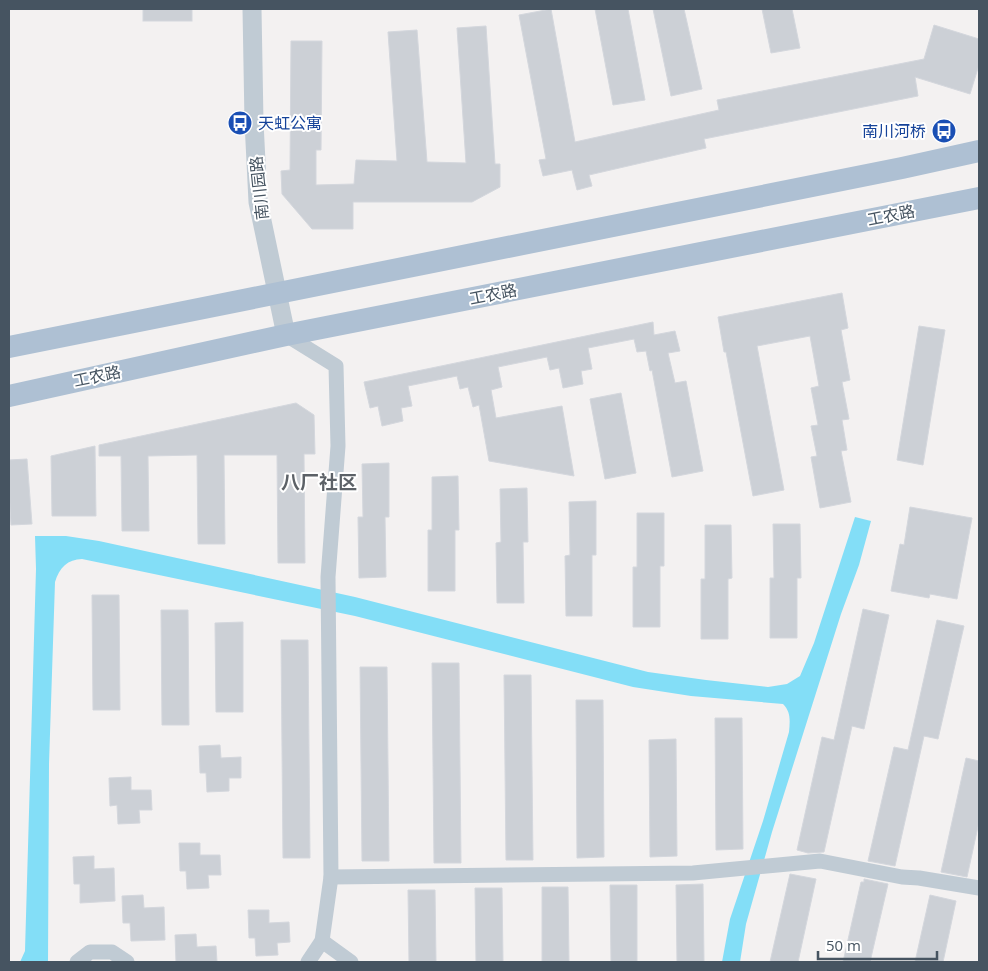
<svg xmlns="http://www.w3.org/2000/svg" width="988" height="971" viewBox="0 0 988 971" font-family="'Open Sans','Noto Sans SC',sans-serif">
  <style>
    .water { fill: #83def7 }
    .building { fill: #ccd0d6; stroke: #d4d7dd }
    .lines { fill: none; stroke-linecap: round; stroke-linejoin: round }
    .minor { stroke: #c0cbd4; stroke-width: 15 }
    .tertiary { stroke: #c0cbd4; stroke-width: 19 }
    .primary { stroke: #aec0d3; stroke-width: 22 }
    .labels { text-anchor: middle; dominant-baseline: central; stroke-width: 4; stroke-linejoin: round; paint-order: stroke }
    .transit-label { font-size: 16px; fill: #164399; stroke: #fff; text-anchor: start }
    .street-label { font-size: 16px; fill: #465461; stroke: #fff }
    .quarter-label { font-size: 19px; font-weight: bold; fill: #5c6167; stroke: #fff }
  </style>
  <rect width="100%" height="100%" fill="#f3f1f1"/>
  <path class="water" d="M855,517L871,521L859,565L841,614L772,832L746,924L740,962H722L730,919L763,821L789,732C790,721 791,712 783,704L691,696L633,687L355,616L82,559C68,559 59,568 55,582L49,764L48,962H20L25,951L36,569L35,536H66L99,541L355,597L648,672L706,680L768,687L787,684L800,676L814,643Z"/>
  <g class="building">
    <rect x="143" y="9" width="49" height="12"/>
    <polygon points="551,9 575,142 719,110 717,100 924,59 934,25 979,39 979,65 970,94 915,77 918,96 704,139 706,148 589,175 592,186 577,190 572,170 543,176 539,160 546,159 519,15"/>
    <polygon points="595,9 628,9 645,100 613,105"/>
    <polygon points="653,9 684,9 702,89 671,96"/>
    <polygon points="762,9 792,9 800,48 771,53"/>
    <polygon points="486,26 495,164 500,164 500,187 472,202 353,202 353,229 312,229 282,194 281,171 290,170 291,41 322,41 321,150 316,150 316,185 354,184 356,160 397,161 388,32 417,30 427,162 466,163 457,28"/>
    <polygon points="842,293 848,328 841,330 850,380 842,382 849,419 842,420 847,450 841,451 851,502 820,508 811,457 817,456 811,426 818,425 811,388 819,386 810,336 757,346 784,490 753,496 726,352 724,352 718,317"/>
    <polygon points="653,322 654,335 675,331 680,351 668,353 675,383 686,381 703,471 672,477 652,370 650,371 646,351 637,352 634,339 588,348 592,369 581,371 583,384 563,388 559,368 550,370 547,357 498,367 502,387 491,390 496,418 562,406 574,476 489,461 479,405 473,407 468,387 460,389 457,376 408,386 412,406 401,408 403,421 382,426 378,406 370,408 364,382"/>
    <polygon points="919,326 945,330 923,465 897,460"/>
    <polygon points="621,393 636,473 605,479 590,399"/>
    <polygon points="296,403 314,415 315,454 304,454 305,563 278,563 277,455 224,455 225,544 198,544 197,455 148,456 149,531 122,531 121,456 99,456 99,445"/>
    <polygon points="95,446 96,516 52,516 51,456"/>
    <polygon points="27,459 32,524 11,525 9,493 9,460"/>
    <polygon points="389,463 389,517 385,517 386,577 359,578 358,517 363,517 362,464"/>
    <polygon points="458,476 459,530 455,530 455,591 428,591 428,530 432,530 432,477"/>
    <polygon points="527,488 528,542 523,542 524,603 497,603 496,543 501,542 500,489"/>
    <polygon points="596,501 596,555 592,555 592,616 566,616 565,556 570,555 569,502"/>
    <polygon points="910,507 972,518 957,599 930,594 929,598 891,591 900,544 904,545"/>
    <polygon points="637,513 664,513 664,566 660,566 660,627 633,627 633,567 637,567"/>
    <polygon points="773,524 800,524 801,578 797,578 797,638 770,638 770,578 774,578"/>
    <polygon points="705,525 731,525 732,578 728,579 728,639 701,639 701,579 705,579"/>
    <polygon points="92,595 119,595 120,710 93,710"/>
    <polygon points="863,609 889,615 864,729 852,726 824,852 808,853 797,850 822,737 834,740"/>
    <polygon points="161,610 188,610 189,725 162,725"/>
    <polygon points="937,620 964,626 938,739 924,736 895,866 868,861 894,747 908,750"/>
    <polygon points="243,622 243,712 216,712 215,623"/>
    <polygon points="281,640 308,640 310,858 283,858"/>
    <polygon points="432,663 459,663 461,863 434,863"/>
    <polygon points="360,667 387,667 389,861 362,861"/>
    <polygon points="504,675 531,675 533,860 506,860"/>
    <polygon points="576,700 603,700 604,857 577,858"/>
    <polygon points="715,718 742,718 743,849 716,850"/>
    <polygon points="676,739 677,856 650,857 649,740"/>
    <polygon points="220,745 221,758 241,757 241,778 229,778 229,791 207,792 206,773 200,773 199,746"/>
    <polygon points="966,758 979,761 979,822 967,877 941,872"/>
    <polygon points="131,777 131,790 151,790 152,810 139,810 140,823 118,824 117,805 110,806 109,778"/>
    <polygon points="179,843 200,843 200,855 220,855 221,875 208,875 209,888 187,889 186,871 180,871"/>
    <polygon points="94,856 94,869 114,868 115,901 80,903 80,884 74,884 73,857"/>
    <polygon points="790,874 816,879 798,962 770,962"/>
    <polygon points="864,879 888,884 870,962 843,962 861,882 864,882"/>
    <polygon points="703,884 704,962 677,962 676,885"/>
    <polygon points="610,885 637,885 637,962 611,962"/>
    <polygon points="542,887 568,887 569,962 542,962"/>
    <polygon points="475,888 502,888 503,962 476,962"/>
    <polygon points="408,890 435,890 436,962 409,962"/>
    <polygon points="143,895 144,908 164,907 165,940 131,941 130,923 123,923 122,896"/>
    <polygon points="930,895 956,901 943,962 915,962"/>
    <polygon points="248,910 269,910 269,923 289,922 290,942 277,943 278,955 256,956 255,938 249,938"/>
    <polygon points="196,934 197,947 216,946 217,962 176,962 175,935"/>
  </g>
  <g class="lines">
    <g class="minor">
      <polyline points="286,335 336,366 338,446 328,577 331,877 322,941 308,962"/>
      <polyline points="331,877 693,873 820,861 902,877 919,878 979,888"/>
      <polyline points="322,941 351,962"/>
      <polyline points="77,962 90,952 112,952 127,962"/>
    </g>
    <polyline class="tertiary" points="252,9 254,122 258,202 286,335"/>
    <g class="primary">
      <polyline points="9,347 902,168 979,151"/>
      <polyline points="9,396 286,335 979,198"/>
    </g>
  </g>
  <defs>
    <symbol id="bus-disc" viewBox="-11 -11 22 22"><circle r="9.5" fill="#1a4fb4" stroke="#fff"/><path d="M-5-6H5V4H4V6H2V4H-2V6H-4V4H-5ZM-3.5-4V0h7V-4ZM-3.5 1.2v1.5H-2V1.2ZM2 1.2v1.5H3.5V1.2Z" fill="#fff"/></symbol>
  </defs>
  <g fill-rule="evenodd">
    <use href="#bus-disc" x="226" y="109" width="28" height="28"/>
    <use href="#bus-disc" x="930" y="117" width="28" height="28"/>
  </g>
  <g class="labels">
    <g class="transit-label">
      <text x="258" y="123">天虹公寓</text>
      <text x="926" y="131" text-anchor="end">南川河桥</text>
    </g>
    <g class="street-label">
      <text transform="translate(259 188) rotate(-96)">南川园路</text>
      <text transform="translate(891 215) rotate(-11)">工农路</text>
      <text transform="translate(493 294) rotate(-11)">工农路</text>
      <text transform="translate(97 376) rotate(-12)">工农路</text>
    </g>
    <g class="quarter-label">
      <text x="319" y="482">八厂社区</text>
    </g>
  </g>
  <rect width="988" height="971" fill="none" stroke="#465461" stroke-width="20"/>
  <path d="M818 951v8h119v-8" fill="none" stroke="#465461" stroke-width="2.5"/>
  <text x="826" y="951" font-size="15" fill="#465461" stroke="#ffffff" stroke-width="4" paint-order="stroke">50 m</text>
</svg>
